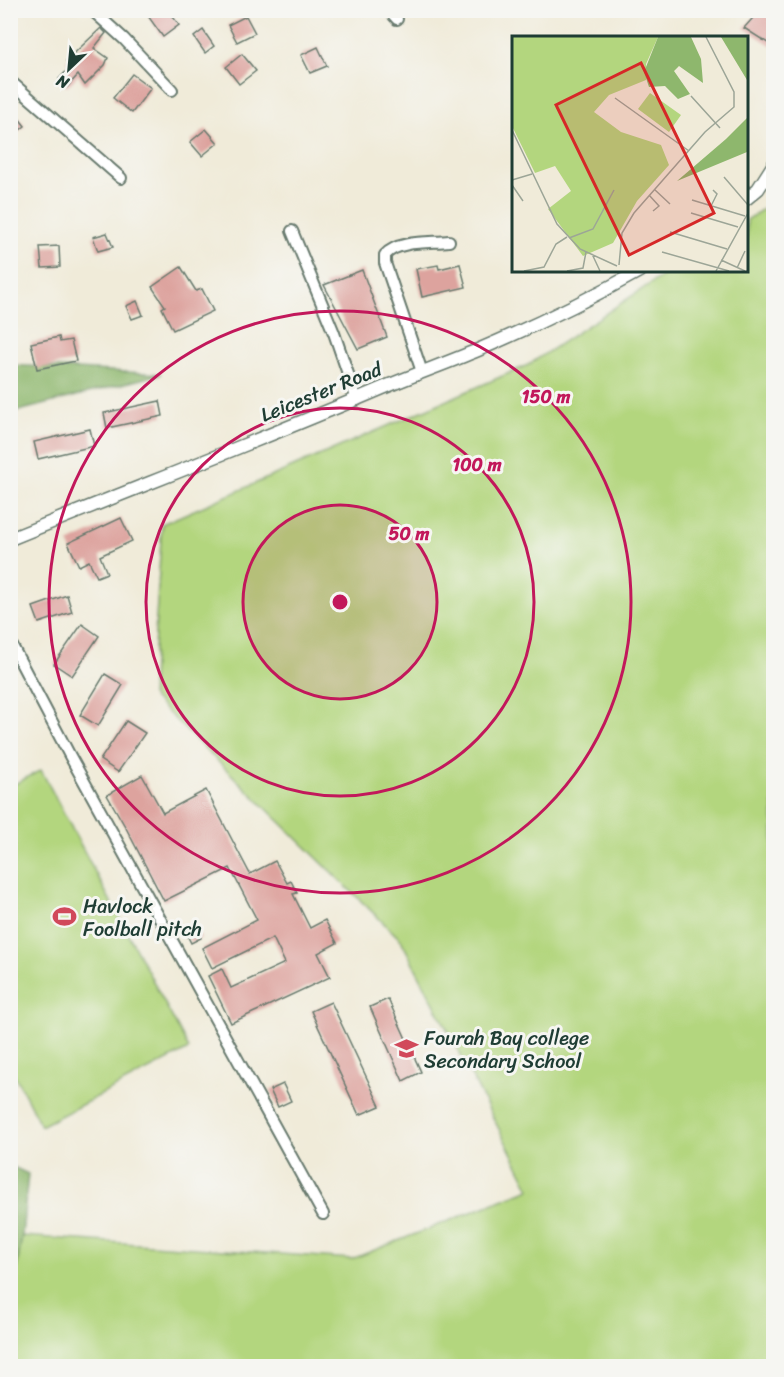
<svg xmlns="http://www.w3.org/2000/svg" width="784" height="1377" viewBox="0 0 784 1377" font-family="Sriracha,sans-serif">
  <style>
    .green { fill: #b3d67e; stroke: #698a59; stroke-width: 1.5 }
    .forest { fill: #8eb76d; stroke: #567a50; stroke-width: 1.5 }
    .building { fill: #dda39e }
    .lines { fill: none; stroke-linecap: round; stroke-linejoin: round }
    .minor-casing { stroke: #687a6e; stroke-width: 14 }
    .tertiary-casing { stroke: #687a6e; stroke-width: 15 }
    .minor { stroke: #fff; stroke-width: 10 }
    .tertiary { stroke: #fff; stroke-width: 12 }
    .ring { fill: none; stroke: #c2185b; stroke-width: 3 }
    .labels { text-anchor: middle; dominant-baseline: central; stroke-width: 6; stroke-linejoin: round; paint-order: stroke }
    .street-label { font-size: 20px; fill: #1f3d34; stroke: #f6f6f2 }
    .poi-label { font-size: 20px; fill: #1f3d34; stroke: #f6f6f2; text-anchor: start }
    .inset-road { fill: none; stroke: #9ca597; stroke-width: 1.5 }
    .view { fill: #d62828; fill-opacity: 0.15; stroke: #d62828; stroke-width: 3 }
    .inset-edge { fill: none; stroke: #1f3d34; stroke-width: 3 }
    .centre { fill: #c2185b; stroke: #f6f6f2; stroke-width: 3 }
    .ring-label { font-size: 18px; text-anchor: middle; font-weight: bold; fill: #c2185b; stroke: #f6f6f2; stroke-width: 6; stroke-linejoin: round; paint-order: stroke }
  </style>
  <rect width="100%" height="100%" fill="#f6f6f2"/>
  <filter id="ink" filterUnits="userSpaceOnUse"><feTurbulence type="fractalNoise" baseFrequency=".0167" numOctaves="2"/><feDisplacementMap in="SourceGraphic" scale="12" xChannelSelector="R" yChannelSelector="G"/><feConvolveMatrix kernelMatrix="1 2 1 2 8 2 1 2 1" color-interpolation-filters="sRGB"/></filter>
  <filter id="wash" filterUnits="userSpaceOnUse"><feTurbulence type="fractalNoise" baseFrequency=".008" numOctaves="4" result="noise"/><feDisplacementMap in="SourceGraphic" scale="24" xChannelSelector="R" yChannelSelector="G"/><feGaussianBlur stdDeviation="1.35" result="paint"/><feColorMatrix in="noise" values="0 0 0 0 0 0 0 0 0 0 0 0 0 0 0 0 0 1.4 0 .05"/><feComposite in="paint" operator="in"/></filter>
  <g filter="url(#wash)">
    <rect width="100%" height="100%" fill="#f0ebd9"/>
    <g class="green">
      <polygon points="773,202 773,1366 11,1366 11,1304 22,1236 352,1259 530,1189 401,940 151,696 162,524 528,365 671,270 746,270 747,220"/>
      <polygon points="41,770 189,1049 41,1126 11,1068 11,786"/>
    </g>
    <g class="forest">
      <polygon points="11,365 161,374 11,413"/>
      <polygon points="11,1166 28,1174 22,1236 11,1304"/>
    </g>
    <g id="blocks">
      <g class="building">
        <polygon points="156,10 168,10 179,25 163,37 148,16"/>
        <polygon points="760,10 774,19 774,47 744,28"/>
        <polygon points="246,16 255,33 237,42 228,25"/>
        <polygon points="101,28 106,33 94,48 108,58 105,65 85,85 78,75 67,87 59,79 71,66 66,61"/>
        <polygon points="203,30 214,46 205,53 194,37"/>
        <polygon points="318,47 327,66 310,73 301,55"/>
        <polygon points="242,54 256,71 239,84 226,67"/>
        <polygon points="132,74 151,88 132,113 113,98"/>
        <polygon points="10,107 25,126 15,134 10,128"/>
        <polygon points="206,129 218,143 202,156 190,142"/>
        <polygon points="107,233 113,247 98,251 93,237"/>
        <polygon points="59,246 60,267 42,268 40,247"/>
        <polygon points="460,264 466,287 422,297 416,269 438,265 439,269"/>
        <polygon points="181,267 196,291 202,289 213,311 173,330 162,308 165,306 152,287"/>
        <polygon points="362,270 387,337 358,349 324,285"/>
        <polygon points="137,301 143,315 132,319 126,306"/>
        <polygon points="59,337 60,342 71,340 76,361 37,369 31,343"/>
        <polygon points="160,401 163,416 107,428 104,413"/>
        <polygon points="90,429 94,446 38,459 34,442"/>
        <polygon points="121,518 132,541 100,556 107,573 97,577 89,561 79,566 68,543"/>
        <polygon points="67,595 72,612 39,623 33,607"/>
        <polygon points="82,624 99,636 72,676 54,664"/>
        <polygon points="105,674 123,685 98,726 80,715"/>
        <polygon points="126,721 145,733 118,772 100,760"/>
        <polygon points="142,775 163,813 206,790 250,874 275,861 287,883 291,881 297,893 293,894 310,928 325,920 337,943 318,953 330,977 231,1023 208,976 222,969 231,988 285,963 273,938 212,968 202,948 257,920 230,868 164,901 126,828 107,795"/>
        <polygon points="195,926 201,938 191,943 185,931"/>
        <polygon points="388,999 421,1072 403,1081 370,1007"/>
        <polygon points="331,1002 380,1106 359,1115 311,1011"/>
        <polygon points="283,1084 291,1101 278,1107 270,1090"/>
      </g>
    </g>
  </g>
  <g filter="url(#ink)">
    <use href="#blocks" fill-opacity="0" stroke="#687a6e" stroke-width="1.5"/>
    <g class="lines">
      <defs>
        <g id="minor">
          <polyline points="92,10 124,39 172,90"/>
          <polyline points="389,10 397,19"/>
          <polyline points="10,81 121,178"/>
          <polyline points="292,231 334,333 357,400"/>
          <path d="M422,372L385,263V255C398,240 430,243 449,241"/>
          <polyline points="10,642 70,756 323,1214"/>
        </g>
        <g id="tertiary">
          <polyline points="746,199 758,189 774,164"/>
          <path d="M10,539C135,488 261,440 385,387C416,374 447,363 478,350C534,326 588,300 641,270"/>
        </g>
      </defs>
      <use href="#minor" class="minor-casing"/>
      <use href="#tertiary" class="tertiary-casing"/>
      <use href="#minor" class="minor"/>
      <use href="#tertiary" class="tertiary"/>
    </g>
  </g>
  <circle cx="340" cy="602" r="97" fill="#c2185b" fill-opacity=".12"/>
  <g class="ring">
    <circle cx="340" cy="602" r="97"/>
    <circle cx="340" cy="602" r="194"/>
    <circle cx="340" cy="602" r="291"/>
  </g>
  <defs>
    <symbol id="stadium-bare" viewBox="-9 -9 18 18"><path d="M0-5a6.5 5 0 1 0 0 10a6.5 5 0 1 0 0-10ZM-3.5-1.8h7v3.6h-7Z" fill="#d1495b" stroke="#f6f6f2" stroke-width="2.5" paint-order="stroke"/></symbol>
    <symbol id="school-bare" viewBox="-9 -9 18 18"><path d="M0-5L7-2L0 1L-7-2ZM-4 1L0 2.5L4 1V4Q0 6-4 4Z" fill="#d1495b" stroke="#f6f6f2" stroke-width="2.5" paint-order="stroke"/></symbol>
  </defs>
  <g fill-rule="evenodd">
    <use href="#stadium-bare" x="48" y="900" width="33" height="33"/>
    <use href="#school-bare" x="390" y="1032" width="33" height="33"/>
  </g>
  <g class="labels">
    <g class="street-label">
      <text transform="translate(321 392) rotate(-22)">Leicester Road</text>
    </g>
    <g class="poi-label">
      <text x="83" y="906">Havlock<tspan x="83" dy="23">Foolball pitch</tspan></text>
      <text x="424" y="1038">Fourah Bay college<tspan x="424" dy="23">Secondary School</tspan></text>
    </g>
  </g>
  <g transform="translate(512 36)">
    <rect width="236" height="236" fill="#f0ebd9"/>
    <path d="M0,1H146L134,28V44L97,59L82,76L109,96L149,109L157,129L125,165L101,207L71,220L36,173L59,155L43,130L23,137L0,90ZM138,57L169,79L157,96L126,73Z" fill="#b3d67e"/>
    <path d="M146,1H179L189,23L191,47L167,30L162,35L178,58L166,63L153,50L137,51L132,36ZM209,1H235V44ZM235,82V116L165,145L214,103Z" fill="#8eb76d"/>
    <path class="inset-road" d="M179,60L208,92M103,62L177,115M0,94L45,188L68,213L105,230M212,141L236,169M0,144L20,138M0,149L11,165M142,153L158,168M137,159L147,170L141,175M180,164L233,180M199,170L205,158L201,154M179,177L226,191M158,196L215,213M57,202L81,193L102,154M150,216L217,235M80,218L88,235M209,224L233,235M107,229L110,197L122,177L193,96L222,71V56L194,1M225,232L233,215M12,235L32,231L44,208L55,201M55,235L71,232L74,216M204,235L236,177"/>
    <path class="view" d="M129,27L202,177L117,219L44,69Z"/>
    <rect width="236" height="236" class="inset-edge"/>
  </g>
  <circle cx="340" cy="602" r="9" class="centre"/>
  <g class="ring-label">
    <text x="546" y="403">150 m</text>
    <text x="477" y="471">100 m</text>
    <text x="409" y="540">50 m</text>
  </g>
  <rect width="784" height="1377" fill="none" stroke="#f6f6f2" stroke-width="36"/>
  <g transform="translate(69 69) rotate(206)" stroke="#f6f6f2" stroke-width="4.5" paint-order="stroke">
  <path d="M0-4.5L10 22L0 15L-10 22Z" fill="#1f3d34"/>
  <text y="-9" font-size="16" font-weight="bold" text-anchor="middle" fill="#1f3d34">N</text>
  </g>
</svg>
